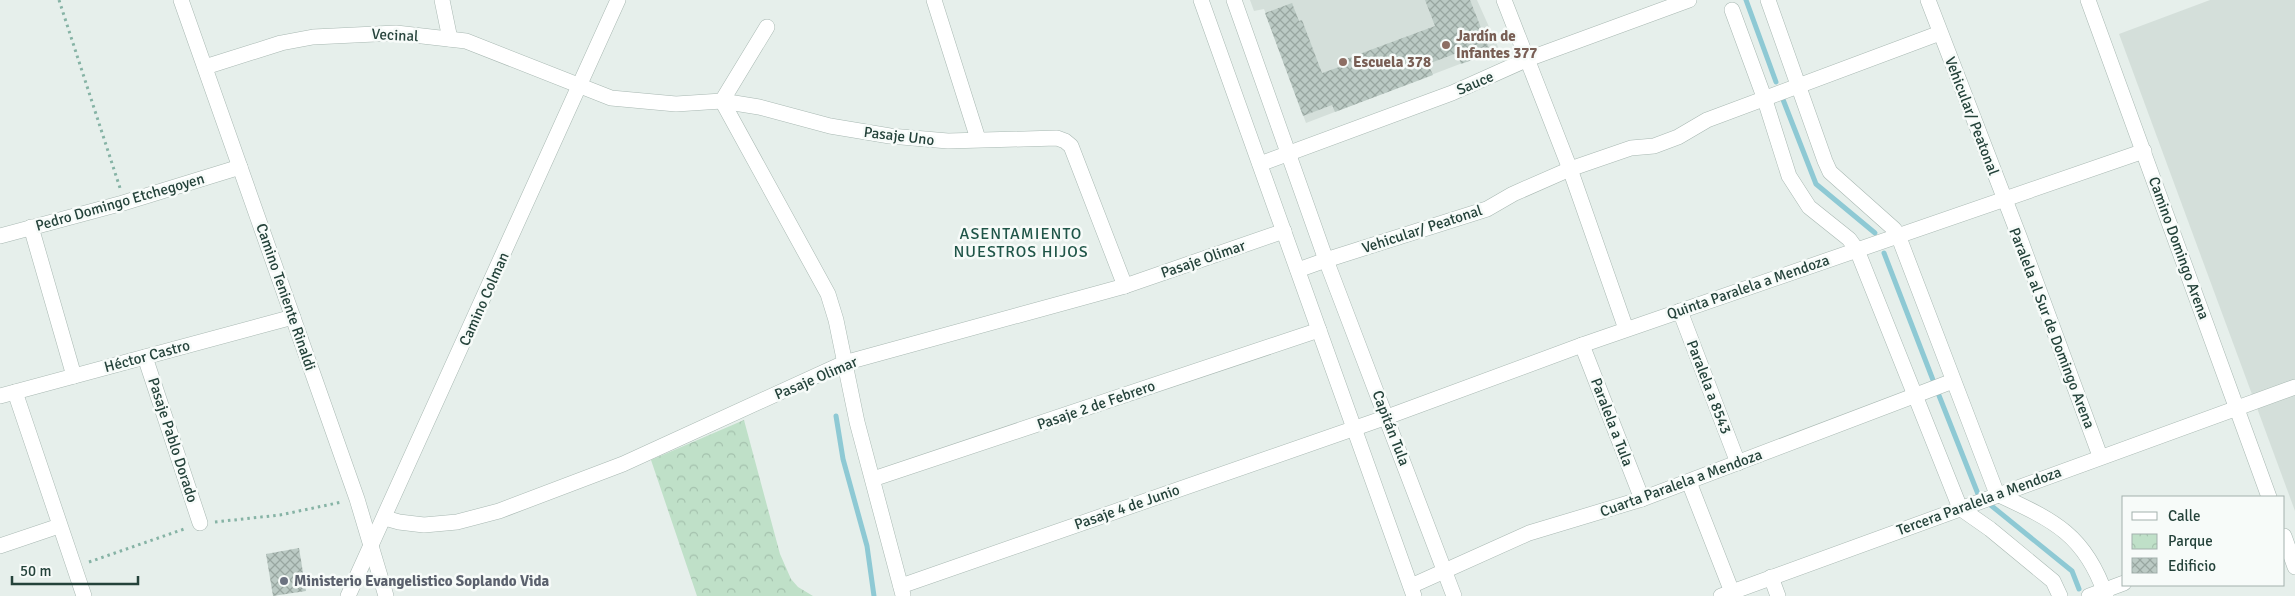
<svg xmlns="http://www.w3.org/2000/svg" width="2295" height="596" viewBox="0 0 2295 596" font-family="Signika,sans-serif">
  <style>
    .built { fill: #d4dfda }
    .park { fill: url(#park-crowns) }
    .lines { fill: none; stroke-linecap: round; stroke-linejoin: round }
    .stream { stroke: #8ec9d4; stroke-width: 5 }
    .building { fill: url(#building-cross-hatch) }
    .minor-casing { stroke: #a8b8b2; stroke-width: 16 }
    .path { stroke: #86b3a5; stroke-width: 3; stroke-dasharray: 2.5 4; stroke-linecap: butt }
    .minor { stroke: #fff; stroke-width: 15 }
    .education-dot { fill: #8d6e63; stroke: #f7fbf9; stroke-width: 2 }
    .worship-dot { fill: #6b7280; stroke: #f7fbf9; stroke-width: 2 }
    .labels { text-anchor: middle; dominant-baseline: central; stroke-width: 5; stroke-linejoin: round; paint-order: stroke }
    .street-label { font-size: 15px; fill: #24423a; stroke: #f7fbf9 }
    .education-label { font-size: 15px; font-weight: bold; fill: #785e54; stroke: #f7fbf9; text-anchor: start }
    .worship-label { font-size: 15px; font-weight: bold; fill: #5b616d; stroke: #f7fbf9; text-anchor: start }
    .neighbourhood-label { font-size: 16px; letter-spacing: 1px; fill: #1f5548; stroke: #f7fbf9 }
  </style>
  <defs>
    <pattern id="park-crowns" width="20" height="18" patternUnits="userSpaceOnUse" patternTransform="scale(1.25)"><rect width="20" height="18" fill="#bfe0c8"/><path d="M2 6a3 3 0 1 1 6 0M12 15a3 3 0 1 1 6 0" fill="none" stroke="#a4c1ad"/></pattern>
    <pattern id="building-cross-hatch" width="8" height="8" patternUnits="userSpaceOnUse" patternTransform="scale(1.25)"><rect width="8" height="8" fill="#bbcac4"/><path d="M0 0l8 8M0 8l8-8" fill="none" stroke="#98a6a0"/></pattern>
  </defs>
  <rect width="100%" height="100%" fill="#e6efeb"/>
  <g class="built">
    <polygon points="1250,0 1477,0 1499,49 1306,123 1264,9 1254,11"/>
    <polygon points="2210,0 2295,0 2295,511 2119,34"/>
  </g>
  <polygon class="park" points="744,420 780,554 791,579 798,587 813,596 697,596 651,460"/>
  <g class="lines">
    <g class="stream">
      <polyline points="1746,0 1776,82"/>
      <polyline points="1782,97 1816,184 1875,233"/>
      <polyline points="1884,253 1933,380"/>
      <polyline points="1938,393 1978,494"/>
      <polyline points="836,416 843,459 867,546 874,596"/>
      <polyline points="1988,503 2072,571 2079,589"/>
    </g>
  </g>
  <g class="building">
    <polygon points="1425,0 1470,0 1491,53 1461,64 1457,53 1428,64 1433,75 1335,112 1332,105 1303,116 1265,13 1292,3 1299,21 1302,20 1322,73 1348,64 1346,59 1435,26"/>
    <polygon points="299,548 306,591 273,596 266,554"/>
  </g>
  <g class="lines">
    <defs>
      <g id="minor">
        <polyline points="181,0 357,499 386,596"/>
        <polyline points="442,0 450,39"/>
        <polyline points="934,0 978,139"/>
        <polyline points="1201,0 1414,596"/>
        <polyline points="1234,0 1326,260 1487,209 1513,194 1570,169 1631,148 1654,146 1678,137 1707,120 1940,33"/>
        <polyline points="1504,0 1570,169 1626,329"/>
        <path d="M1768,0L1825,161L1830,172L1894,229L1898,235L1997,494C2053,520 2085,534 2106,596"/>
        <polyline points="1928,0 2019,236 2100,456"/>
        <polyline points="2088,0 2269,497"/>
        <polyline points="1732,10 1764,97 1789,176 1809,207 1849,239 1857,250 1960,508 1990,529 2053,581 2060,596"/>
        <polyline points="767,27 722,101 828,294 836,320 857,422 903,595"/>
        <polyline points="205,67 281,43 313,37 396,33 466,41 611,98 676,104 722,101 759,107 830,126 890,136 948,141 1057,138 1065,141 1071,146 1125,286"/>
        <polyline points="1260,164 1452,93 1528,59 1689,0"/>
        <polyline points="31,227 74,376"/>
        <polyline points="0,236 123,203 240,167"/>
        <polyline points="1298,270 1326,260 1454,596"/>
        <polyline points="1680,311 1738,463"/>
        <polyline points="1582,345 1642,499"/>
        <polyline points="145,357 200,523"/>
        <polyline points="15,392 84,596"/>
        <polyline points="0,396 293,317"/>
        <polyline points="873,479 1319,330"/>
        <polyline points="1689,482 1732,592"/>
        <polyline points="385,518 399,522 424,525 457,522 499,511 623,464 844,363 1125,286 1284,231"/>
        <polyline points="2284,536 2295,567"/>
        <polyline points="0,546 59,526"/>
        <polyline points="1771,577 1778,596"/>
        <polyline points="901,586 1387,417 1582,345 2144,151"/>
        <polyline points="1411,586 1529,533 1642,499 1953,381"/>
        <polyline points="348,596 618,0"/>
        <polyline points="1721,596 2295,387"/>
        <polyline points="2089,596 2124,583"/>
      </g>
    </defs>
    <use href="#minor" class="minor-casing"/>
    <g class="path">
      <polyline points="59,0 120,188"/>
      <polyline points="215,522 280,515 342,502"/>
      <polyline points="89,562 187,528"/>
    </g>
    <use href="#minor" class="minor"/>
  </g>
  <g class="education-dot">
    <circle cx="1446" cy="45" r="5"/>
    <circle cx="1343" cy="62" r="5"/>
  </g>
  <circle class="worship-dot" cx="284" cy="581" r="5"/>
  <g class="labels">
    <g class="street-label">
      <text transform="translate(395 35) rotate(3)">Vecinal</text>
      <text transform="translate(1475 83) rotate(-23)">Sauce</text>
      <text transform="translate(1972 116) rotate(69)">Vehicular/ Peatonal</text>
      <text transform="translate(899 136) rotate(7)">Pasaje Uno</text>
      <text transform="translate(120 202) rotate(-16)">Pedro Domingo Etchegoyen</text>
      <text transform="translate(1422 229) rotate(-18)">Vehicular/ Peatonal</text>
      <text transform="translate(2179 248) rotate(70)">Camino Domingo Arena</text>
      <text transform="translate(1203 259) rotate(-19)">Pasaje Olimar</text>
      <text transform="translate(1748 287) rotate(-19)">Quinta Paralela a Mendoza</text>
      <text transform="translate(286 297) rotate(71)">Camino Teniente Rinaldi</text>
      <text transform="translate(484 299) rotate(-66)">Camino Colman</text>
      <text transform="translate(2052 328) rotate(69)">Paralela al Sur de Domingo Arena</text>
      <text transform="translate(147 356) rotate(-15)">Héctor Castro</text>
      <text transform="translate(816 378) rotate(-23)">Pasaje Olimar</text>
      <text transform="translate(1709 387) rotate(69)">Paralela a 8543</text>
      <text transform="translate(1096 405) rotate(-19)">Pasaje 2 de Febrero</text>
      <text transform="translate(1612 422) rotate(69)">Paralela a Tula</text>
      <text transform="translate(1391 428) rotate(69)">Capitán Tula</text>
      <text transform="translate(173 440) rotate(72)">Pasaje Pablo Dorado</text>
      <text transform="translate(1681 483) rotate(-20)">Cuarta Paralela a Mendoza</text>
      <text transform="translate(1979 501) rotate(-20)">Tercera Paralela a Mendoza</text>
      <text transform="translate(1127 507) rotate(-19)">Pasaje 4 de Junio</text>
    </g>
    <g class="education-label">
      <text x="1456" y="36">Jardín de<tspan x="1456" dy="17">Infantes 377</tspan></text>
      <text x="1353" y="62">Escuela 378</text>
    </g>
    <g class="worship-label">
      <text x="294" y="581">Ministerio Evangelistico Soplando Vida</text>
    </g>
    <g class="neighbourhood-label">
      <text x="1021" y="234">ASENTAMIENTO<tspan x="1021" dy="18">NUESTROS HIJOS</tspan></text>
    </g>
  </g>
  <rect x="2122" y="496" width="162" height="90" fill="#f7fbf9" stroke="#a3b1ad"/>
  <rect x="2132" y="512" width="25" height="8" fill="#ffffff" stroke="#a3b1ad"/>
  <text x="2168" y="521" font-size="15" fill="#24423a">Calle</text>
  <rect x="2132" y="534" width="25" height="15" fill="url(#park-crowns)" stroke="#a3b1ad"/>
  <text x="2168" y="546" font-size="15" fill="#24423a">Parque</text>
  <rect x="2132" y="558" width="25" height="15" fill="url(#building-cross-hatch)" stroke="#a3b1ad"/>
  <text x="2168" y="571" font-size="15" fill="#24423a">Edificio</text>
  <path d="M12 576v8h126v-8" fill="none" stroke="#24423a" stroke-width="2.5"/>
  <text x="20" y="576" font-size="15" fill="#24423a" stroke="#f7fbf9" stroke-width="4" paint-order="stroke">50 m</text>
</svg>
